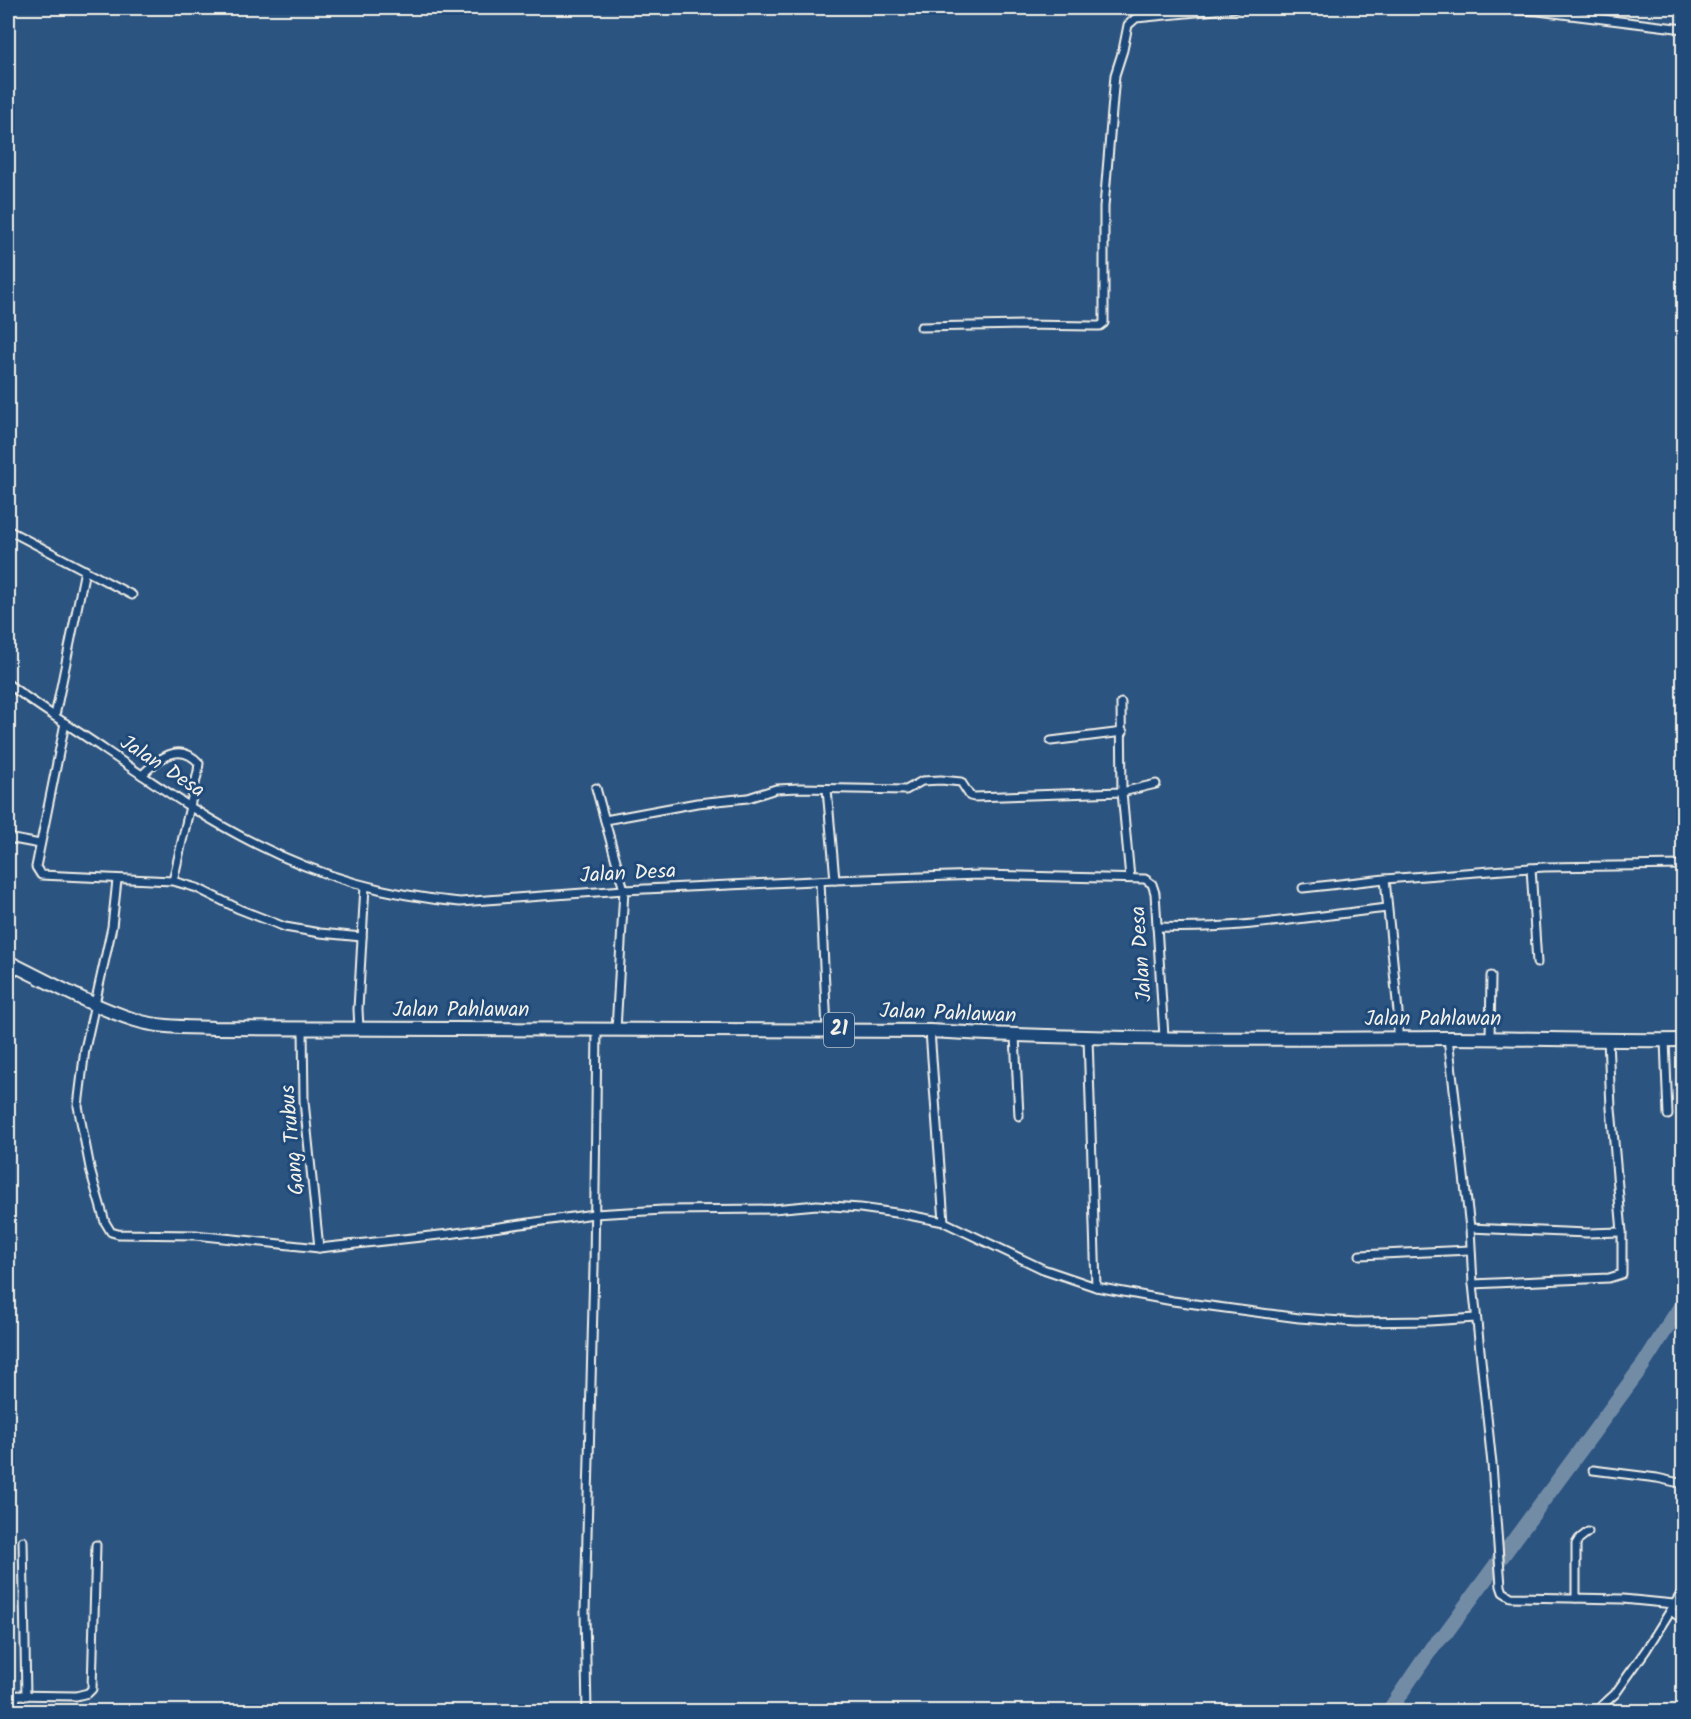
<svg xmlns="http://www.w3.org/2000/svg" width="1691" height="1719" viewBox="0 0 1691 1719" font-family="Kalam,sans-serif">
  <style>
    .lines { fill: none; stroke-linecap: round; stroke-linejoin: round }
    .river { stroke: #738ca6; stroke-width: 15 }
    .street-casing { stroke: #f4f1e8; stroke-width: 11 }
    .highway-casing { stroke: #f4f1e8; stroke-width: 16 }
    .street { stroke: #1f4a7a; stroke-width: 7 }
    .highway { stroke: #1f4a7a; stroke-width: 12 }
    .labels { text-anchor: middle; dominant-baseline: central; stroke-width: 6; stroke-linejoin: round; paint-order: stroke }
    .shield { fill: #1f4a7a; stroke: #b4bfc7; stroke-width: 1.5 }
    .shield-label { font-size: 20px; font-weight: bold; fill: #f4f1e8 }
    .street-label { font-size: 21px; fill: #f4f1e8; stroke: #1f4a7a }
  </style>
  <rect width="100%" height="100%" fill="#2c5481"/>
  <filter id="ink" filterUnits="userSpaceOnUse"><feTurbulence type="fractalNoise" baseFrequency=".0167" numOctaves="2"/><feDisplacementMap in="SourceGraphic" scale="12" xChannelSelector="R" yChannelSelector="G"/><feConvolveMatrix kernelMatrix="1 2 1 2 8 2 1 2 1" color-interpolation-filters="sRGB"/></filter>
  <g filter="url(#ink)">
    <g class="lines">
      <polyline class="river" points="1388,1712 1433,1646 1445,1634 1643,1365 1684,1301"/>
      <defs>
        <g id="street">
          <polyline points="1480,8 1538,11 1684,29"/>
          <polyline points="921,327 1023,325 1093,326 1100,326 1104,323 1104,207 1115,75 1123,50 1128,25 1136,18 1236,8"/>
          <polyline points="8,530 132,595"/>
          <path d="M8,684C39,707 73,728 105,750C154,783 203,818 256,844C319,876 390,896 460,902L624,890L835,880L979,875L1145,879L1152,884L1155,893L1164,1037"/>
          <polyline points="1121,703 1122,792 1130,878"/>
          <polyline points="55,716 85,570"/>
          <path d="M65,723L36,867L41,875L173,881L198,771L199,763C179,741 158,759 142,775"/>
          <polyline points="1051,741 1123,732"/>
          <polyline points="596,788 624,890 616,1030"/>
          <polyline points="827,789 835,880"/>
          <polyline points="605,820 697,803 748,798 776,789 800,788 906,790 922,781 941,780 961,782 970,796 974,797 1122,792 1156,784"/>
          <polyline points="8,838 40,844"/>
          <polyline points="1531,868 1537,963"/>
          <polyline points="117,880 112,927 85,1049 78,1106 91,1173 105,1222 111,1232 118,1234 195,1235 319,1248 449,1234 594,1214 663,1210 773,1209 817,1205 860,1208 903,1214 944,1222 1043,1269 1096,1287 1173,1301 1299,1318 1356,1322 1429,1321 1476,1318"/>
          <polyline points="173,881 197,888 239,909 285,927 320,933 362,937"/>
          <polyline points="820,881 827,1030"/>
          <polyline points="1303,888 1385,879"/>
          <path d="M1157,927C1234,930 1311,917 1387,908"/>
          <polyline points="303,1029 304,1101 319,1248"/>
          <polyline points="359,1029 358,1009 365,886"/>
          <polyline points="930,1031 944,1222"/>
          <polyline points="1015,1036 1019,1116"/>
          <polyline points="1088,1037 1096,1287"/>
          <polyline points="1448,1038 1470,1228 1473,1284 1492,1464 1501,1586 1503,1592 1511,1597 1623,1599 1674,1604"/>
          <polyline points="1490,1038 1491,976"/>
          <polyline points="1398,1039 1398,1012 1385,879 1544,867 1684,865"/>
          <polyline points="1665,1040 1668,1115"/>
          <polyline points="1470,1228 1587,1233 1622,1232"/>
          <polyline points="1360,1255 1470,1250"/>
          <polyline points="1473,1284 1609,1278 1622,1274 1622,1232 1611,1108 1608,1039"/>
          <polyline points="1593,1470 1657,1478 1684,1484"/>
          <polyline points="23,1541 26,1696"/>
          <polyline points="1576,1598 1576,1544 1579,1539 1588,1532"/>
          <polyline points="1671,1611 1684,1620"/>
          <polyline points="8,1695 76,1696 88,1693 92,1689 96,1545"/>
          <polyline points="15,1712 16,1696"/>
          <polyline points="587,1712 585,1612 594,1267 597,1029"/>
          <polyline points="1595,1712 1615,1694 1646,1650 1684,1589"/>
        </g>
        <path id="highway" d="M8,962C49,982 91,1006 135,1020C160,1028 188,1027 214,1028L930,1031C1102,1041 1275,1039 1447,1038C1526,1038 1605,1041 1684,1040"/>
      </defs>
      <use href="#street" class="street-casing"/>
      <use href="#highway" class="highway-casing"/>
      <use href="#street" class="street"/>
      <use href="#highway" class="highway"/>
    </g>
  </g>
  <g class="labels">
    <rect class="shield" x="824" y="1013" width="30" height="34" rx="4.5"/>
    <g class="shield-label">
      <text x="839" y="1030">21</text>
    </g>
    <g class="street-label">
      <text transform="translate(162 767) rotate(33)">Jalan Desa</text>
      <text transform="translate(628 874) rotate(-3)">Jalan Desa</text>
      <text transform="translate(1142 954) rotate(-94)">Jalan Desa</text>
      <text x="461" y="1010">Jalan Pahlawan</text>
      <text transform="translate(948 1014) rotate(2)">Jalan Pahlawan</text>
      <text x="1433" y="1019">Jalan Pahlawan</text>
      <text transform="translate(293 1140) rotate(-95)">Gang Trubus</text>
    </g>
  </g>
  <rect width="1691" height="1719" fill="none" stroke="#1f4a7a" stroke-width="30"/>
  <rect x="15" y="15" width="1661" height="1689" fill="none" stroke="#f4f1e8" stroke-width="2" filter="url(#ink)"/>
</svg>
